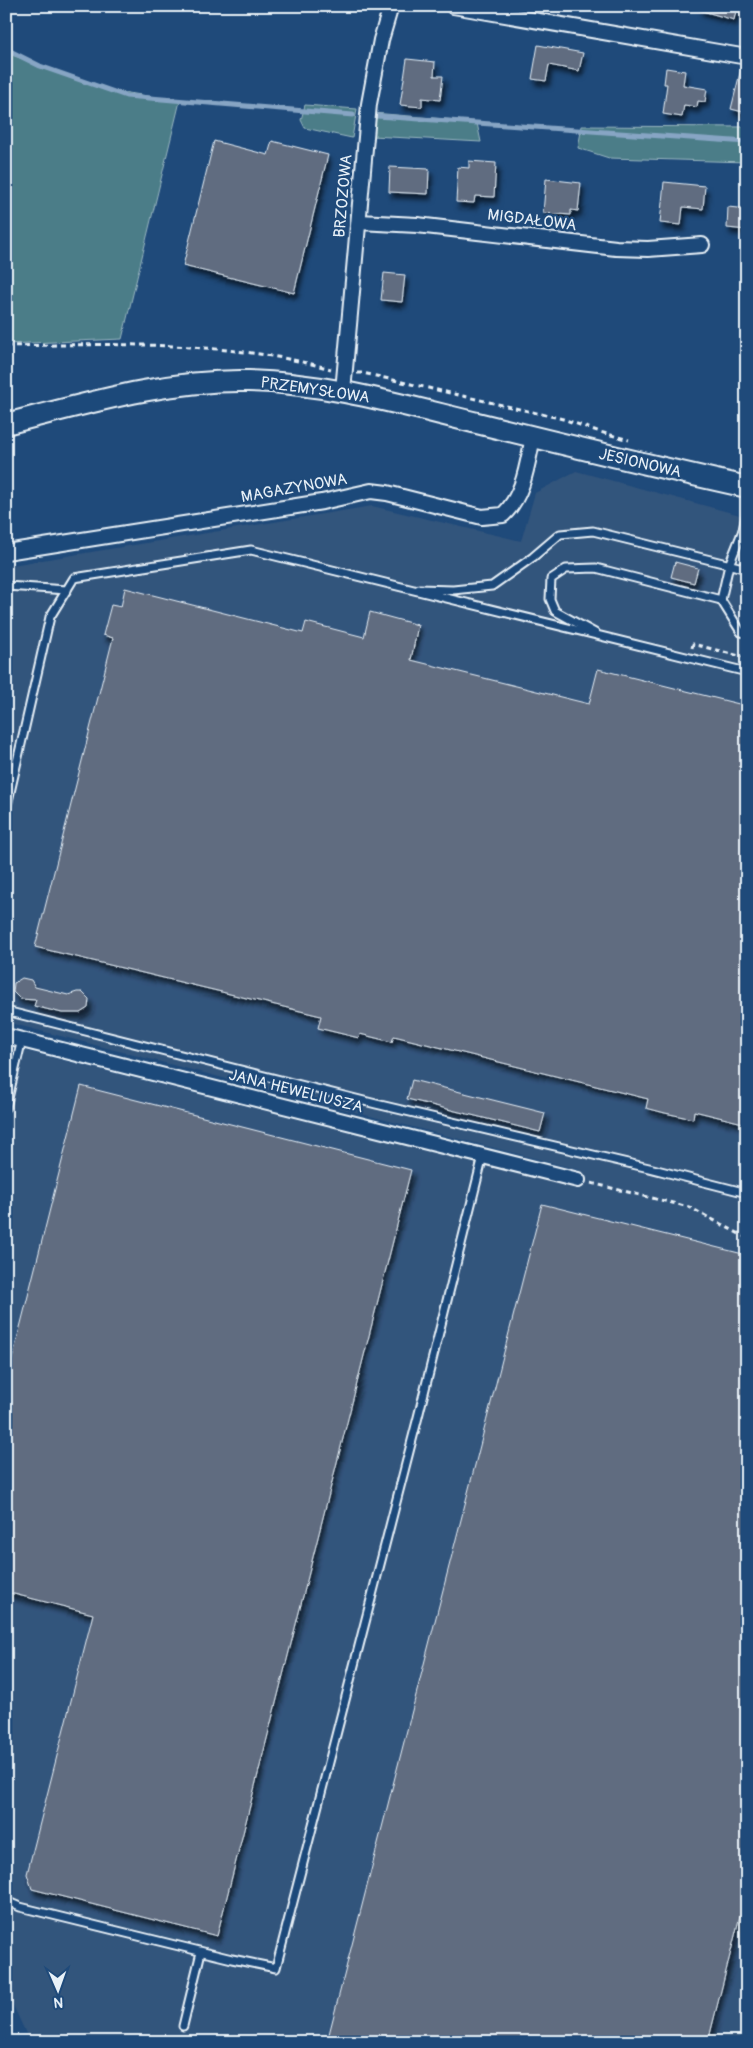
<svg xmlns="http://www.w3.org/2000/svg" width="753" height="2048" viewBox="0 0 753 2048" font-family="Pangolin,sans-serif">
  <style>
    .built { fill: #32547c }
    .green { fill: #4b7d88; stroke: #9ab7c0 }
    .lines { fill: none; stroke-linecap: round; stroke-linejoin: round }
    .stream { stroke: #87a5c4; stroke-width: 5 }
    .building { fill: #606c80; stroke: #e8f1f8; filter: url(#shadow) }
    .lane-casing { stroke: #e8f1f8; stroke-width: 11 }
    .street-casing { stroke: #e8f1f8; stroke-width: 18 }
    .secondary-casing { stroke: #e8f1f8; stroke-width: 24 }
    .path { stroke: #e8f1f8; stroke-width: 3; stroke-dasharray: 5 4; stroke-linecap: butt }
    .lane { stroke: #1f4a7a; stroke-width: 7 }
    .street { stroke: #1f4a7a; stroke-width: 14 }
    .secondary { stroke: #1f4a7a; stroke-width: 20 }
    .labels { text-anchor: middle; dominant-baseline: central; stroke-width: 4.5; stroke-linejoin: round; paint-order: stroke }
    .street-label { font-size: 16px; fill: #e8f1f8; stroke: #1f4a7a }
  </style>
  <defs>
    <filter id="shadow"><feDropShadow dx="3" dy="5.5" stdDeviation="2.5" flood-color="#0009"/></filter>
  </defs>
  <rect width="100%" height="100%" fill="#1f4a7a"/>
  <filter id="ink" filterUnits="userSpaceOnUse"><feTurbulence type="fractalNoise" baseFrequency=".02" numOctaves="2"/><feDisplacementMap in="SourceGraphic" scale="10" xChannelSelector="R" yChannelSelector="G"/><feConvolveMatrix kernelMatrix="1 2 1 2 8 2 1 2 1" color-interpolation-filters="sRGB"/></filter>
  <g filter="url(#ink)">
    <polygon class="built" points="576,471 747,517 747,2042 30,2042 6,1990 6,1046 575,1188 579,1170 6,1022 6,566 372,506 521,541 535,493"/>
    <g class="green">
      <polygon points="6,53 109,90 180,101 122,339 6,344"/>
      <polygon points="305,105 357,109 352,138 305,128 301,120"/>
      <polygon points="373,113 457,120 477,123 481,142 372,136"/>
      <polygon points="582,126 747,127 747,162 609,158 578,148"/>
    </g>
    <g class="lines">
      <g class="stream">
        <polyline points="6,49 40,66 126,96 353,115"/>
        <polyline points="377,116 747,142"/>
      </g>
    </g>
    <g class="building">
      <polygon points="700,6 737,6 734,20 699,10"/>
      <polygon points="538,45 583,53 579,71 549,65 546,81 532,79"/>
      <polygon points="407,59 435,62 434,76 443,76 440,100 422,98 422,107 400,105"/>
      <polygon points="742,65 747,66 747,113 731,109"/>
      <polygon points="666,68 685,71 683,85 707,89 705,102 698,101 697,107 684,105 682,117 663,114 667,84 664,84"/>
      <polygon points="214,141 268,155 272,141 328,155 294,293 183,266"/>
      <polygon points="469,161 496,163 494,197 475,196 474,203 456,202 458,167 469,168"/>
      <polygon points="390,167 429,169 428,194 389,192"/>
      <polygon points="546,179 581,183 578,211 571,210 571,215 543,213"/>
      <polygon points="664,182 705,186 703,209 683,207 681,225 660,223"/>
      <polygon points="728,207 747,209 747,230 727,228"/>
      <polygon points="384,273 405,275 402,302 381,300"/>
      <polygon points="675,562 698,568 694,583 671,577"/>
      <polygon points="125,588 303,633 306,622 364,637 370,612 418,625 411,660 589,704 598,669 747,706 747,1124 694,1111 693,1119 665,1113 646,1108 648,1099 394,1036 392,1042 360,1034 359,1038 318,1028 321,1016 35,947 113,638 103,635 111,605 121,607"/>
      <polygon points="22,978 31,980 35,987 68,995 77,992 82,992 89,999 88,1008 80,1013 62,1013 34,1006 36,1000 20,999 13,992 14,983"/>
      <polygon points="412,1080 545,1113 540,1132 407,1099"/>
      <polygon points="81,1086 411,1170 217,1936 32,1889 27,1874 93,1614 6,1592 6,1383"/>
      <polygon points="542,1204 747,1255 747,1888 708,2042 327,2042"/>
    </g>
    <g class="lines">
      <defs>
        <g id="lane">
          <polyline points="743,530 747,544"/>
          <polyline points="6,586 67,590"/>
          <polyline points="419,589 453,590 492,586 533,557 560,534 593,531 747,569"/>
          <polyline points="721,600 729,565 743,530 747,512"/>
          <polyline points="595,633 555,611 550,599 551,579 566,569 596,568 721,600 741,632 747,633"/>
          <polyline points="6,810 50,617 74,578 251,550 747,672"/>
          <polyline points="6,1011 376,1104 649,1168 747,1193"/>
          <polyline points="6,1107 22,1039"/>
          <polyline points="6,1901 20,1907 232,1959 276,1968 418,1417 483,1156"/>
          <polyline points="183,2026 201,1952"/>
        </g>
        <g id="street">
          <polyline points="453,6 747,57"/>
          <polyline points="359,222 417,225 616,248 648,249 702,245"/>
          <polyline points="343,391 369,104 381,40 391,6"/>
          <path d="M6,552L322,502L371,491L387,493L482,517L503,515C524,495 527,465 533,437"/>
          <polyline points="6,1036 578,1180"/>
        </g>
        <path id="secondary" d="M6,424C85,404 167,379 249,381C327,383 402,405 477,423C566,445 656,467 747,487"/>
      </defs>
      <use href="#lane" class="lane-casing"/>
      <use href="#street" class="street-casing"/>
      <use href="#secondary" class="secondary-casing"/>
      <g class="path">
        <path d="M6,346C115,344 225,340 331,369"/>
        <polyline points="357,373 363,373 563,419 600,432 629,440"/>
        <polyline points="692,648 693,644 747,658"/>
        <polyline points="591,1183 689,1207 747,1238"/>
      </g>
      <use href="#lane" class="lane"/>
      <use href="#street" class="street"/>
      <use href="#secondary" class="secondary"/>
    </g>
  </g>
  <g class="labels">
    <g class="street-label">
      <text transform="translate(343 196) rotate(-85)">BRZOZOWA</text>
      <text transform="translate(532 220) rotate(7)">MIGDAŁOWA</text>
      <text transform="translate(315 390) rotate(8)">PRZEMYSŁOWA</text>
      <text transform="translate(640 463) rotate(13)">JESIONOWA</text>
      <text transform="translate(294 488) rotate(-10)">MAGAZYNOWA</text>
      <text transform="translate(296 1091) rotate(14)">JANA HEWELIUSZA</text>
    </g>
  </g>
  <rect width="753" height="2048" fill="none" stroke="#1f4a7a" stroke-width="25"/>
  <rect x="12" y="12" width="728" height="2023" fill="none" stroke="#e8f1f8" stroke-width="2" filter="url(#ink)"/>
  <g transform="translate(58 1990) rotate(178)" stroke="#1f4a7a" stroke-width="4" paint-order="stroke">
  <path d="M0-4L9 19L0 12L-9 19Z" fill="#e8f1f8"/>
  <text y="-8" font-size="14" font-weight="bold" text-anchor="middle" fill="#e8f1f8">N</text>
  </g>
</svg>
